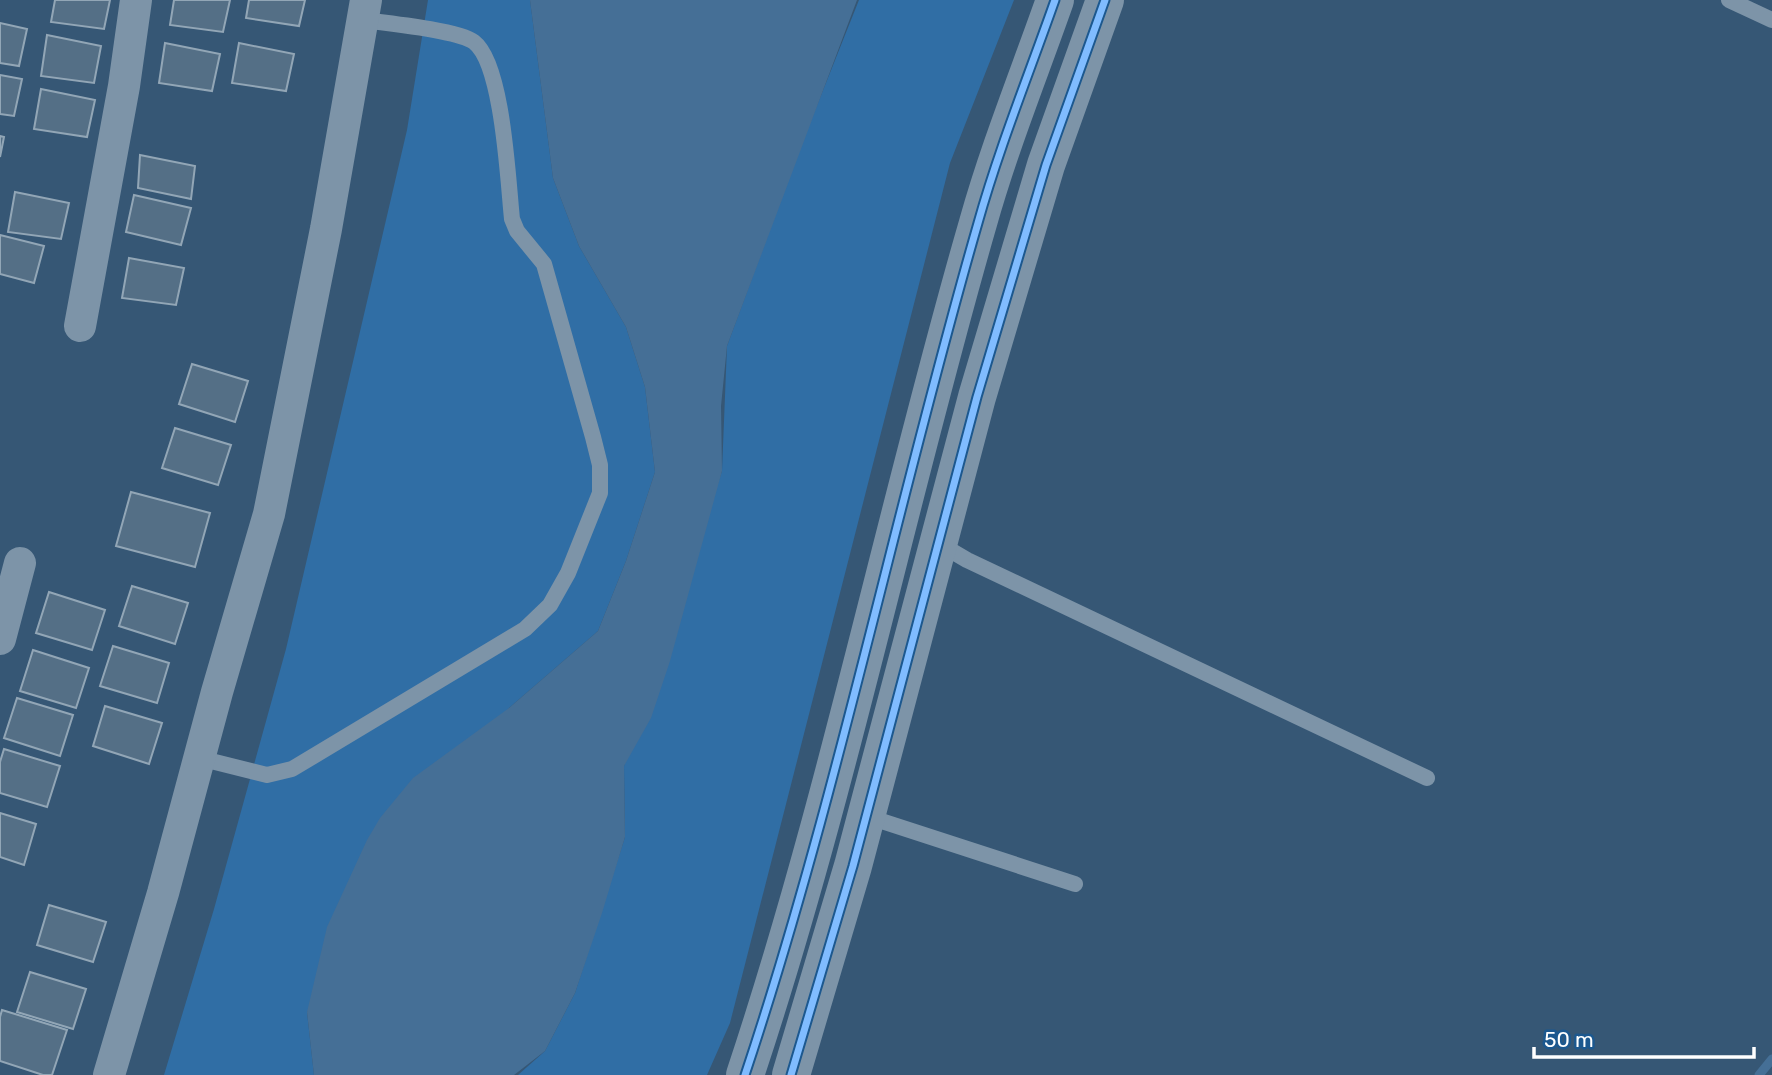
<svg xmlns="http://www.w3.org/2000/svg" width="1772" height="1075" viewBox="0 0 1772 1075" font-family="Rubik,sans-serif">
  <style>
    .green { fill: #306ea5 }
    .water { fill: #456f96 }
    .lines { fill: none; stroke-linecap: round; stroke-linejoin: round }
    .stream { stroke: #456f96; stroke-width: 9 }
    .building { fill: #546f86; stroke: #92a6b6; stroke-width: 2 }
    .service { stroke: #7d94a8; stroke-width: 16 }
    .minor { stroke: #7d94a8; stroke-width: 32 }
    .tertiary { stroke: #7d94a8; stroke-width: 38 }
    .cycleway-casing { stroke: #1c588f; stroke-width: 11 }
    .cycleway { stroke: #80bcff; stroke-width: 7 }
  </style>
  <rect width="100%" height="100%" fill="#365775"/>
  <g class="green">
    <polygon points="428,0 530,0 553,178 579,246 626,327 645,387 655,472 626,561 598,631 509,708 307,1012 314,1075 164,1075 214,909 286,649 407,130"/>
    <polygon points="859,0 1014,0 950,163 730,1023 707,1075 518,1075 545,1051 575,993 625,837 624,766 722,471 727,346 800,148"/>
  </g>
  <polygon class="water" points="530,0 857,0 727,346 721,406 722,471 670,661 651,718 624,766 625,837 602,913 575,993 545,1051 514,1075 314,1075 307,1012 327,927 367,840 380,818 413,778 509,708 598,631 626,561 655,472 645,387 626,327 579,246 553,178"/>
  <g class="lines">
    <polyline class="stream" points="1759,1075 1772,1059"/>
  </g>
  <g class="building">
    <polygon points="55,0 110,0 104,29 51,22"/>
    <polygon points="174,0 230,0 223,32 170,25"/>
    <polygon points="249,0 305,0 299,26 246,18"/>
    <polygon points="0,23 27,29 19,66 0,63"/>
    <polygon points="47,35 101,46 94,83 41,76"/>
    <polygon points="165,43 220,54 212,91 159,83"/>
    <polygon points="239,43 294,54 286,91 232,83"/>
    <polygon points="0,75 22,79 14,116 0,114"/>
    <polygon points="41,89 95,100 87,137 34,129"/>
    <polygon points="0,136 4,137 0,157"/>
    <polygon points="140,155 195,166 191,199 138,188"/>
    <polygon points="15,192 69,203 61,239 8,232"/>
    <polygon points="134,195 191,208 181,245 126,232"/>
    <polygon points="0,235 44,246 34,283 0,274"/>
    <polygon points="129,258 184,268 176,305 122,298"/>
    <polygon points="192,364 248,381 235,422 179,404"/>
    <polygon points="175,428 231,445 218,485 162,468"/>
    <polygon points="131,492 210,513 195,567 116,546"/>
    <polygon points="132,586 188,603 175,644 119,626"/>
    <polygon points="49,592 105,610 92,650 36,633"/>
    <polygon points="113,646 169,663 157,703 100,686"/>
    <polygon points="33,650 89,668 76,708 20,691"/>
    <polygon points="17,698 73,715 60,756 4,738"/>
    <polygon points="105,706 162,723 149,764 93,746"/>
    <polygon points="4,749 60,766 47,807 0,793 0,762"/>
    <polygon points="0,813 36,824 24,865 0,857"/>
    <polygon points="49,905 106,922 93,962 37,945"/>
    <polygon points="30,972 86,989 73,1029 17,1012"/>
    <polygon points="2,1010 67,1030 52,1075 43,1075 0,1061 0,1017"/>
  </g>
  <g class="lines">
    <g class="service">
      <polyline points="1729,0 1772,20"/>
      <polyline points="938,543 967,560 1427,778"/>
      <path d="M199,758L267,775L292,769L525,629L550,605L568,573L600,493V465L593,437L544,264L517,231L512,219C508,182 503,64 474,42C458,30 386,23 363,20"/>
      <polyline points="866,816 1075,884"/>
    </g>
    <g class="minor">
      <polyline points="80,326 124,86 136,0"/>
      <polyline points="0,639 20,563"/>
      <polyline points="109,1075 163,893 217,692 269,514 326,229 366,0"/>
    </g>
    <g class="tertiary">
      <path d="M745,1075C838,796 896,506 978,223C999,148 1029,74 1055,0"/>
      <polyline points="791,1075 853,866 977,397 1046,165 1105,0"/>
    </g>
    <defs>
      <g id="cycleway">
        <path d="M745,1075C838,796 896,506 978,223C999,148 1029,74 1055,0"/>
        <polyline points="791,1075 853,866 977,397 1046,165 1105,0"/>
      </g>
    </defs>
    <use href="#cycleway" class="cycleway-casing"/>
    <use href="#cycleway" class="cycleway"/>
  </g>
  <path d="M1534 1047v10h220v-10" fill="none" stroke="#ffffff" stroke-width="3.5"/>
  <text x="1544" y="1047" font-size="21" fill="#ffffff" stroke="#1c588f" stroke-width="5" paint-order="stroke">50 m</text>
</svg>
